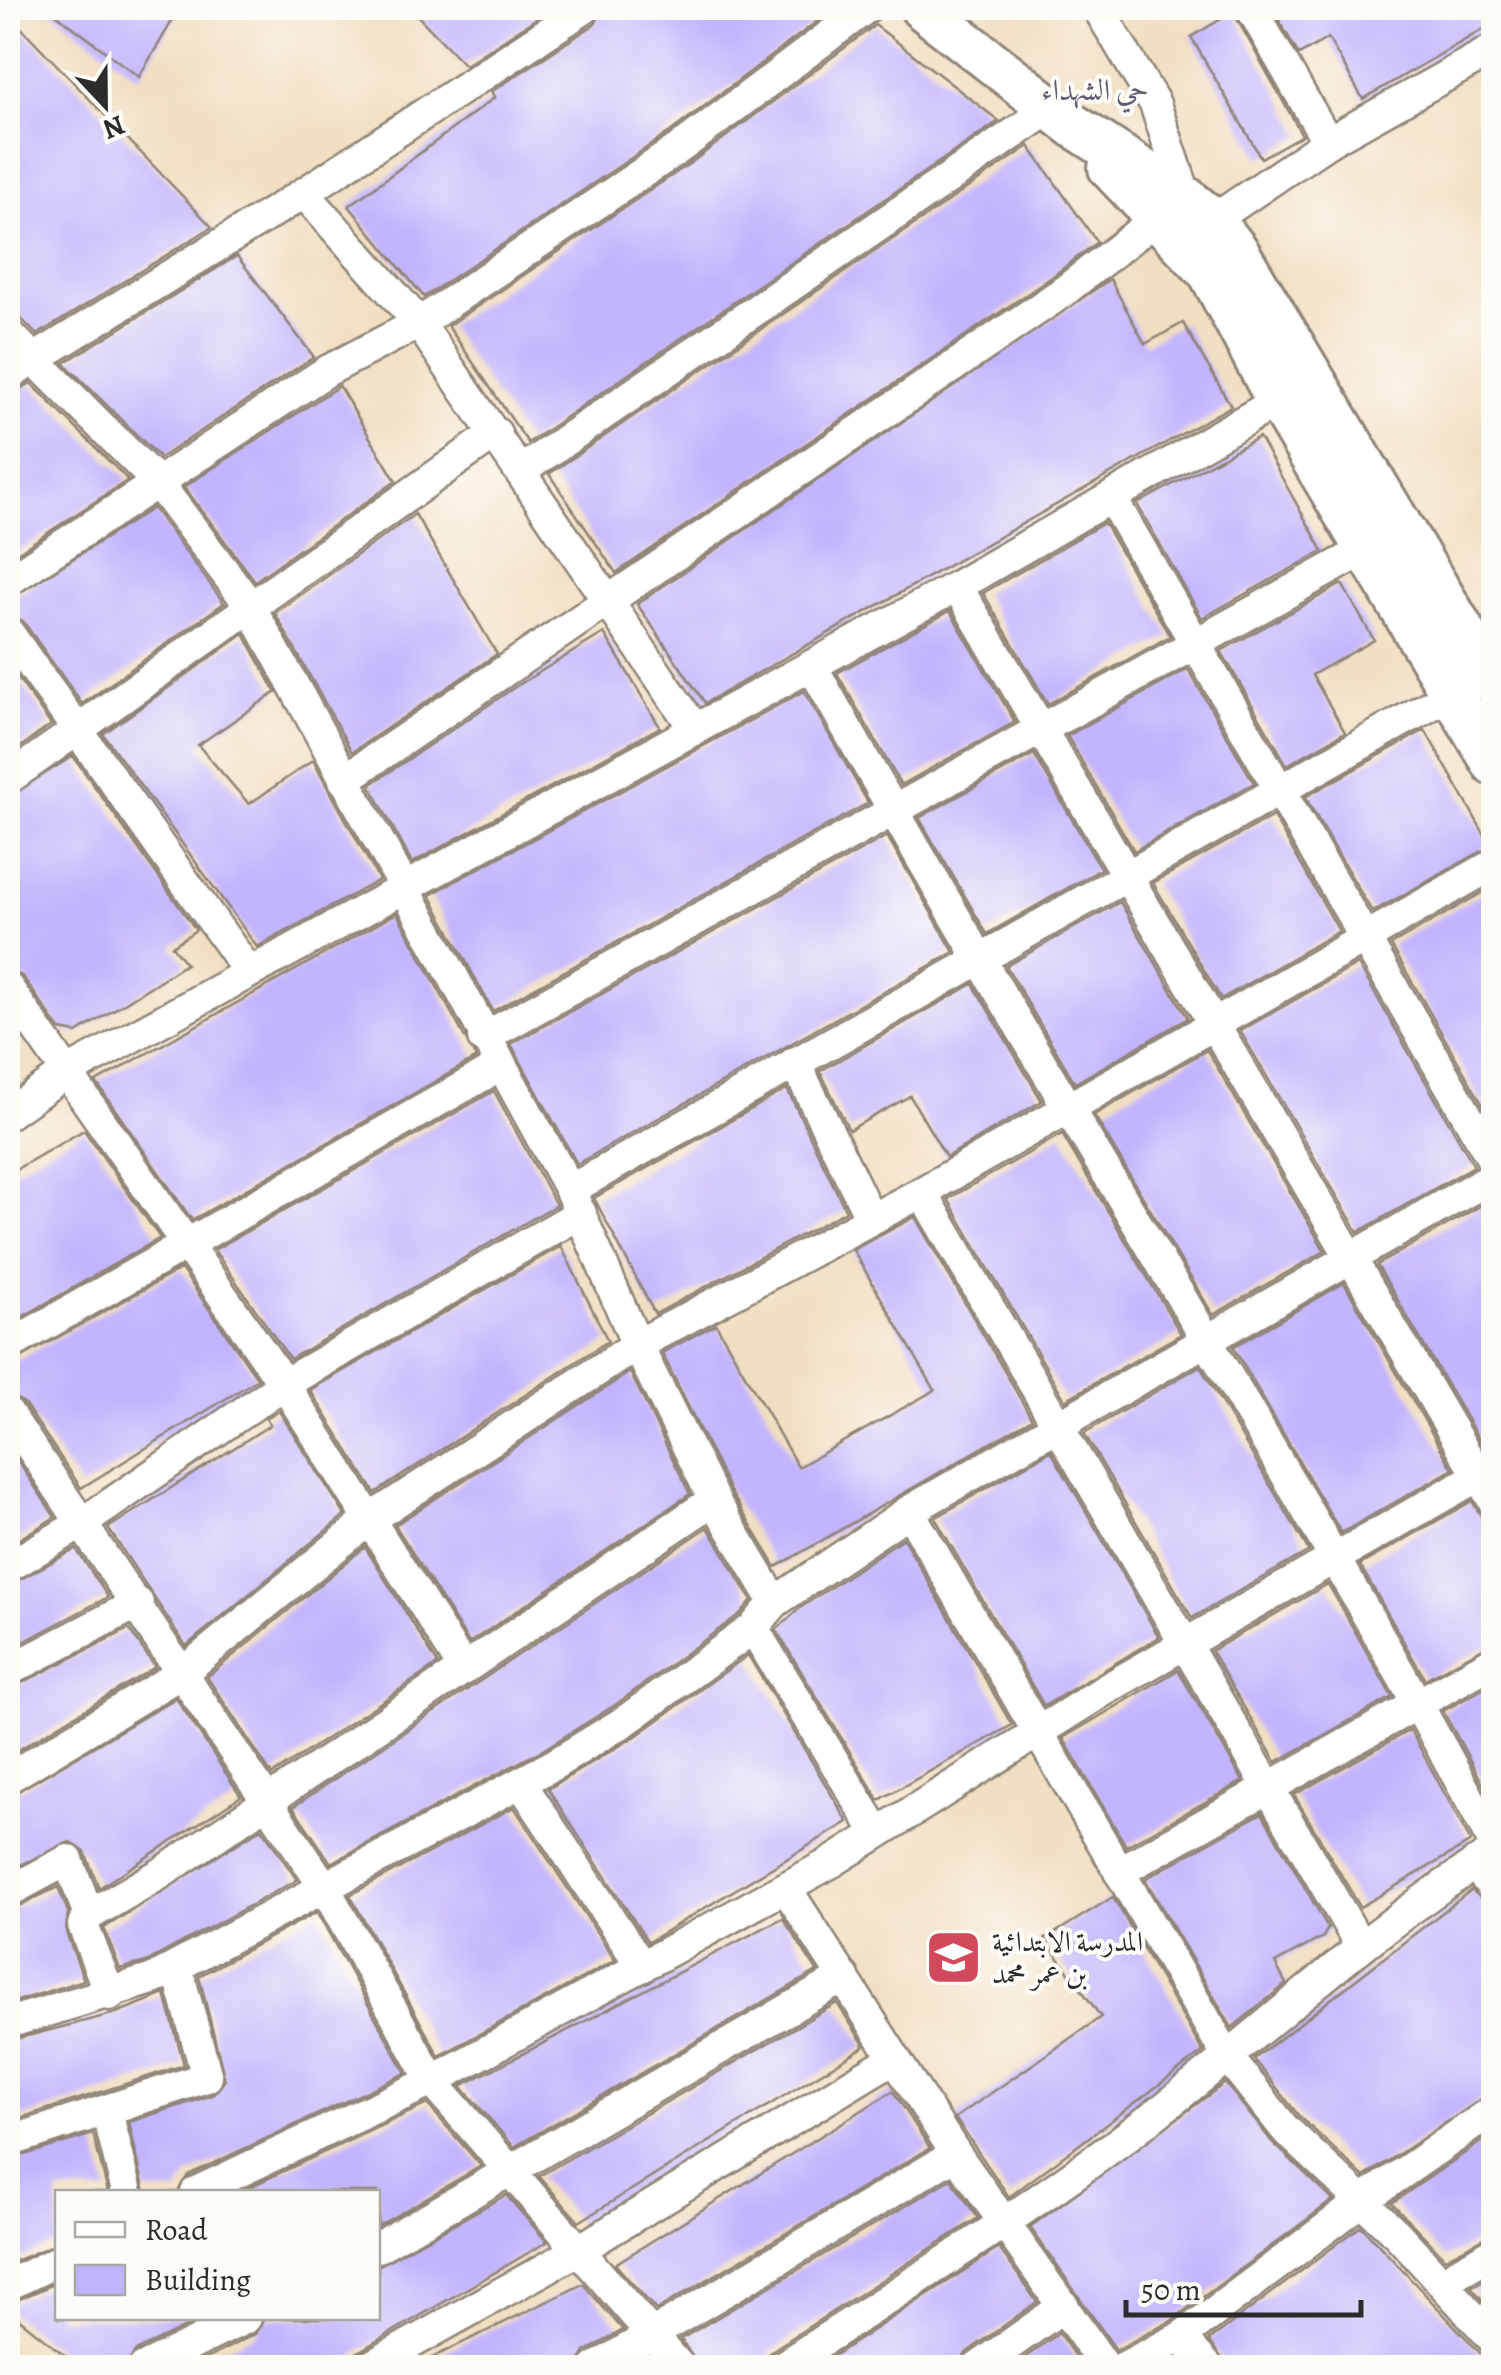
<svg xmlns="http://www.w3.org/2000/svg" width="1501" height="2375" viewBox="0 0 1501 2375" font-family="Alegreya,Amiri,serif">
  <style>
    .building { fill: #c3b5fd }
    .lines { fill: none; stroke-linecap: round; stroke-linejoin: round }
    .street-casing { stroke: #8e8476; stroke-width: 35 }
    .secondary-casing { stroke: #8e8476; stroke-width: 48 }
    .street { stroke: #fff; stroke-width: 30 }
    .secondary { stroke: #fff; stroke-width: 42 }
    .labels { text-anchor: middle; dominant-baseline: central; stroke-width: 8; stroke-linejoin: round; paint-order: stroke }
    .poi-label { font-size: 28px; fill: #2b2b2b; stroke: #fdfcf7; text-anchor: start }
    .neighbourhood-label { font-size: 30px; fill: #605b74; stroke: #fdfcf7 }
  </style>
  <rect width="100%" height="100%" fill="#fdfcf7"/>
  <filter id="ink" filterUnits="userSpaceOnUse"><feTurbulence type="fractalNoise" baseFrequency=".01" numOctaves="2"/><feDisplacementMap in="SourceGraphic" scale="20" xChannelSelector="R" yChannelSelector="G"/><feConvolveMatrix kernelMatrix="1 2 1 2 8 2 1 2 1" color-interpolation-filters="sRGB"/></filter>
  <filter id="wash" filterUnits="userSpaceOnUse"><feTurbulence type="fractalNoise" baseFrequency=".0048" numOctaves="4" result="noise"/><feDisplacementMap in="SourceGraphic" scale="40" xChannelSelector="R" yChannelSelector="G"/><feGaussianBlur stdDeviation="2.25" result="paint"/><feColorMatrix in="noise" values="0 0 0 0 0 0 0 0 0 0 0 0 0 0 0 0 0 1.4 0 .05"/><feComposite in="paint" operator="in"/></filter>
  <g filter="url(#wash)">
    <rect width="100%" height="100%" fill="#f2dec1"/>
    <g id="blocks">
      <g class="building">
        <polygon points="48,8 180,8 139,77"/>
        <polygon points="410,8 552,8 465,65"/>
        <polygon points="604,8 835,8 670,132 424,297 349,206 490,101 495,97 491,92 595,24"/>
        <polygon points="1272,8 1494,8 1494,23 1363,99 1328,38 1299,55"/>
        <polygon points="1233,12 1302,135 1261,158 1191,37"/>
        <polygon points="8,14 212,227 37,335 8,305"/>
        <polygon points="875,25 999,121 528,443 448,326 692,162"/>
        <polygon points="1029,146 1097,242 1052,277 616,573 549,474"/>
        <polygon points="237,256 314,357 160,458 64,363"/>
        <polygon points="1110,279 1145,344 1183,323 1231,406 705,703 637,604"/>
        <polygon points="31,383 128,480 8,559 8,396"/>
        <polygon points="339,386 396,481 255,581 184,487"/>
        <polygon points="1259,437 1323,551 1202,618 1137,504"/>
        <polygon points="153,508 224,603 82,704 23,621 8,613 8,600"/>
        <polygon points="415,514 497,654 352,752 275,613"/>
        <polygon points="1104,523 1170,636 1048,704 983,593"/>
        <polygon points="1342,584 1374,640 1312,675 1345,732 1287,765 1221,651"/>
        <polygon points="950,611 1015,722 901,785 837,673"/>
        <polygon points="604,633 660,727 412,863 370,785 515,687"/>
        <polygon points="244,634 276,692 198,745 249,804 313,760 379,880 257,947 103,734"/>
        <polygon points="8,664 51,725 8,756"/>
        <polygon points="1188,669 1254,783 1134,851 1067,736"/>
        <polygon points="804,691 868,803 493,1011 430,895"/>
        <polygon points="1425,730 1491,846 1372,912 1305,797"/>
        <polygon points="1034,754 1101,869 987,934 919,818"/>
        <polygon points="73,756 196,930 172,946 186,964 77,1033 60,1030 23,977 8,969 8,797"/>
        <polygon points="1273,816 1339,931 1221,999 1153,883"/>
        <polygon points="887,836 954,952 577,1164 511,1044"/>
        <polygon points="1494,886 1494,1124 1391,945"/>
        <polygon points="1120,902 1188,1018 1075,1083 1006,966"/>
        <polygon points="397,913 476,1058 192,1220 96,1082"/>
        <polygon points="1358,964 1474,1166 1358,1232 1240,1031"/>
        <polygon points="973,984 1042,1101 946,1157 910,1096 849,1130 820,1071"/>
        <polygon points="1207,1050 1325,1251 1213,1315 1094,1115"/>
        <polygon points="787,1089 846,1211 655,1314 594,1198"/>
        <polygon points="494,1091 556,1205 290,1359 214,1250"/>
        <polygon points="84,1130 160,1238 8,1325 8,1174"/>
        <polygon points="1062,1134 1181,1334 1065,1400 948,1199"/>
        <polygon points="1494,1198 1494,1448 1485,1450 1377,1265"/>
        <polygon points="915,1217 1032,1419 776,1567 730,1491 662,1353 716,1324 798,1467 935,1390 853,1250"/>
        <polygon points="561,1246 608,1341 375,1493 310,1390"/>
        <polygon points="181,1269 258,1379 81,1488 24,1403 8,1394 8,1365"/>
        <polygon points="1344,1283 1453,1469 1341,1533 1233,1347"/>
        <polygon points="1200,1366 1309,1551 1192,1618 1084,1433"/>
        <polygon points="630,1372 690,1494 469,1643 395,1525"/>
        <polygon points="279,1411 345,1515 186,1646 108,1528 270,1425 266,1419"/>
        <polygon points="8,1446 55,1517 8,1546"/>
        <polygon points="1051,1451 1159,1637 1044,1706 935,1518"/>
        <polygon points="1472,1501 1494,1537 1494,1642 1425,1679 1360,1565"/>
        <polygon points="708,1527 752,1600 740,1614 615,1705 546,1748 331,1863 293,1807"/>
        <polygon points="903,1538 1012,1725 879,1800 776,1630 800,1608"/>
        <polygon points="365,1547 438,1664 272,1775 207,1677"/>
        <polygon points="76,1549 108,1597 8,1650 8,1586"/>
        <polygon points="1328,1584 1392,1697 1276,1762 1211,1651"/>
        <polygon points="129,1629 155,1667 8,1756 8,1690"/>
        <polygon points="748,1655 848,1822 648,1942 548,1789 636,1736"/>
        <polygon points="1178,1670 1243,1781 1126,1846 1063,1738"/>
        <polygon points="1494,1683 1494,1804 1443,1711"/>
        <polygon points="176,1698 241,1796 99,1888 85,1852 70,1842 8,1871 8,1797"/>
        <polygon points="1410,1730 1471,1842 1360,1907 1294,1795"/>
        <polygon points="514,1807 615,1960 439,2056 350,1895"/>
        <polygon points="1262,1813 1328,1928 1323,1937 1275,1963 1286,1984 1232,2028 1145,1879"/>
        <polygon points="262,1828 297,1880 146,1962 120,1969 104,1928"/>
        <polygon points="58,1887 68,1912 66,1932 84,1980 8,2004 8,1911"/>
        <polygon points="1471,1890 1494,1907 1494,2091 1364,2177 1299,2116 1254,2059"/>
        <polygon points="1113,1897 1203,2052 1009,2197 955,2118 1101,2017 1045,1939"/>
        <polygon points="317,1912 406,2073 188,2175 178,2192 145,2192 129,2122 213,2095 225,2080 199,1976"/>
        <polygon points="783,1918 817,1971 514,2147 461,2086"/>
        <polygon points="165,1994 184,2065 8,2122 8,2041 116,2013"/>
        <polygon points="837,2003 865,2046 579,2222 539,2176"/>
        <polygon points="1225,2083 1272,2142 1333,2200 1171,2321 1116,2350 1030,2227"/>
        <polygon points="893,2091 930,2148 656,2310 615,2264"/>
        <polygon points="427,2104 481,2166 378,2226 378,2192 239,2192"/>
        <polygon points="1494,2133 1494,2233 1445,2258 1392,2203"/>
        <polygon points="93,2134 108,2192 58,2192 58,2243 8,2264 8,2160"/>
        <polygon points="951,2179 978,2218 770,2352 761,2368 699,2368 681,2339"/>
        <polygon points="506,2195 547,2242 358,2352 343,2368 188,2368 255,2334 264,2318 378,2318 378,2266"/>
        <polygon points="1361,2226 1480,2353 1494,2358 1494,2368 1227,2368 1209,2340"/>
        <polygon points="999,2248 1037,2302 966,2353 959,2368 815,2368"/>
        <polygon points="1494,2274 1494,2312 1471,2287"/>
        <polygon points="58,2282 58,2318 204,2318 136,2351 125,2368 81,2368 8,2310 8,2304"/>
        <polygon points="583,2284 623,2330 585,2352 576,2368 411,2368"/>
        <polygon points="1059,2333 1083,2368 1010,2368"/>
      </g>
    </g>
  </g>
  <g filter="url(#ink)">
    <use href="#blocks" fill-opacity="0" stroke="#8e8476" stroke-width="2.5"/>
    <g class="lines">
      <defs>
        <g id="street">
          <polyline points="1098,8 1155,104 1188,203"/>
          <polyline points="1251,8 1328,142"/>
          <polyline points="304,193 419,323 694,728"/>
          <polyline points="1213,220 1328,142 1494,49"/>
          <polyline points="8,333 157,482 249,604 570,1190 637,1345 714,1500 775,1602"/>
          <polyline points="8,375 304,193 585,8"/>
          <polyline points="522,470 1051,108"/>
          <polyline points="1112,499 1494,1162"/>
          <polyline points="8,581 327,371 419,323 681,147 866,8"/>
          <polyline points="957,586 1494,1502"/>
          <polyline points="8,632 248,971"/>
          <path d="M812,666C1032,1063 1280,1444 1494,1844"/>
          <polyline points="8,779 496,433"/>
          <polyline points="344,780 1063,292 1157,218"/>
          <polyline points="8,988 284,1384 462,1666"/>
          <polyline points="483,1038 1368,548"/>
          <polyline points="795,1062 871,1219"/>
          <polyline points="8,1114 66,1073 957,586 1278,401"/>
          <polyline points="570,1190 1454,692"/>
          <polyline points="922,1192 1360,1945"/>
          <polyline points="8,1346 498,1067"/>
          <polyline points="8,1413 325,1888 432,2081 681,2368"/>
          <polyline points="909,1511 1227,2056 1285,2129 1398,2235 1494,2340"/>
          <polyline points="8,1567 84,1522 284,1384 581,1213"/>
          <polyline points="753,1628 877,1832"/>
          <polyline points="8,1671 138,1603"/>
          <polyline points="8,1778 183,1672 370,1519 637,1345 922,1192 1494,864"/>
          <polyline points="521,1783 642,1967"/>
          <polyline points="1474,1864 1494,1889"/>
          <polyline points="1119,1872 1494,1661"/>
          <polyline points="786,1888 956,2154 1106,2368"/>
          <polyline points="8,1892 68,1860 89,1915"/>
          <polyline points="110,1995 83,1925 86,1917 160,1874 714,1500"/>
          <polyline points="8,2023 153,1979 555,1764 625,1721 753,1628 775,1602 909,1511 1494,1176"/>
          <polyline points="107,2111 127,2192"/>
          <polyline points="8,2142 207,2077 177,1968"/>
          <polyline points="196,2192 432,2081 832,1862 1108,1688 1494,1467"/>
          <polyline points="378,2247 844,1977"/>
          <polyline points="1443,2281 1494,2252"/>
          <polyline points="8,2285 58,2261"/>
          <polyline points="1181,2337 1209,2368"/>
          <polyline points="144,2368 246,2318"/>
          <polyline points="367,2368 577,2251 894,2058"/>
          <polyline points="595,2368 956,2154"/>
          <path d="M780,2368C911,2283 1047,2200 1170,2103C1278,2018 1377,1925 1494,1852"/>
          <polyline points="977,2368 1064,2306"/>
          <polyline points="1122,2368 1181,2337 1362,2201 1494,2110"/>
        </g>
        <g id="secondary">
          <polyline points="922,8 1074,126 1187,199 1213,220 1237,251 1494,683"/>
          <polyline points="1110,168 1210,273 1278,401 1494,764"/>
        </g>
      </defs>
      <use href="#street" class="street-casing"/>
      <use href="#secondary" class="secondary-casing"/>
      <use href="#street" class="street"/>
      <use href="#secondary" class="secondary"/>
    </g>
  </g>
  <defs>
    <symbol id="school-square" viewBox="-11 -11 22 22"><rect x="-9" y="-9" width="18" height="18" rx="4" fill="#d1495b" stroke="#fdfcf7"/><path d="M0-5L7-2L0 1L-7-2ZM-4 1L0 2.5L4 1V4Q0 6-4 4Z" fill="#fff"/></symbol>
  </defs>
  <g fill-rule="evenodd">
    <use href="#school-square" x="922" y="1926" width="63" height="63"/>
  </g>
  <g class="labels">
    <g class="poi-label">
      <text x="992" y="1942">المدرسة الابتدائية<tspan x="992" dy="32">بن عمر محمد</tspan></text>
    </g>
    <g class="neighbourhood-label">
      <text x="1095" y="90">حي الشهداء</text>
    </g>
  </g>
  <rect width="1501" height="2375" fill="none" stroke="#fdfcf7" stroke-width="40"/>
  <rect x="55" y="2190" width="325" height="130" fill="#fdfcf7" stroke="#a9a8a5" stroke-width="2.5"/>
  <rect x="75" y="2222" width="50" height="15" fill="#ffffff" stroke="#a9a8a5" stroke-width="2.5"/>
  <text x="145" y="2240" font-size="30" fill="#2b2b2b">Road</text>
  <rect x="75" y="2265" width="50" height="30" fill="#c3b5fd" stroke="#a9a8a5" stroke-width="2.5"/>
  <text x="145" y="2290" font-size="30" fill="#2b2b2b">Building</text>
  <g transform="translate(105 105) rotate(158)" stroke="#fdfcf7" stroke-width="8" paint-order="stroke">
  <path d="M0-8L18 38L0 25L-18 38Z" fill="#2b2b2b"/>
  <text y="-15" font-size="28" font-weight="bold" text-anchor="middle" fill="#2b2b2b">N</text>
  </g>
  <path d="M1126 2300v15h235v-15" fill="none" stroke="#2b2b2b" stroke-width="5"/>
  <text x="1141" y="2300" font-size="30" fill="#2b2b2b" stroke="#fdfcf7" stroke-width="8" paint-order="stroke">50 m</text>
</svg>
